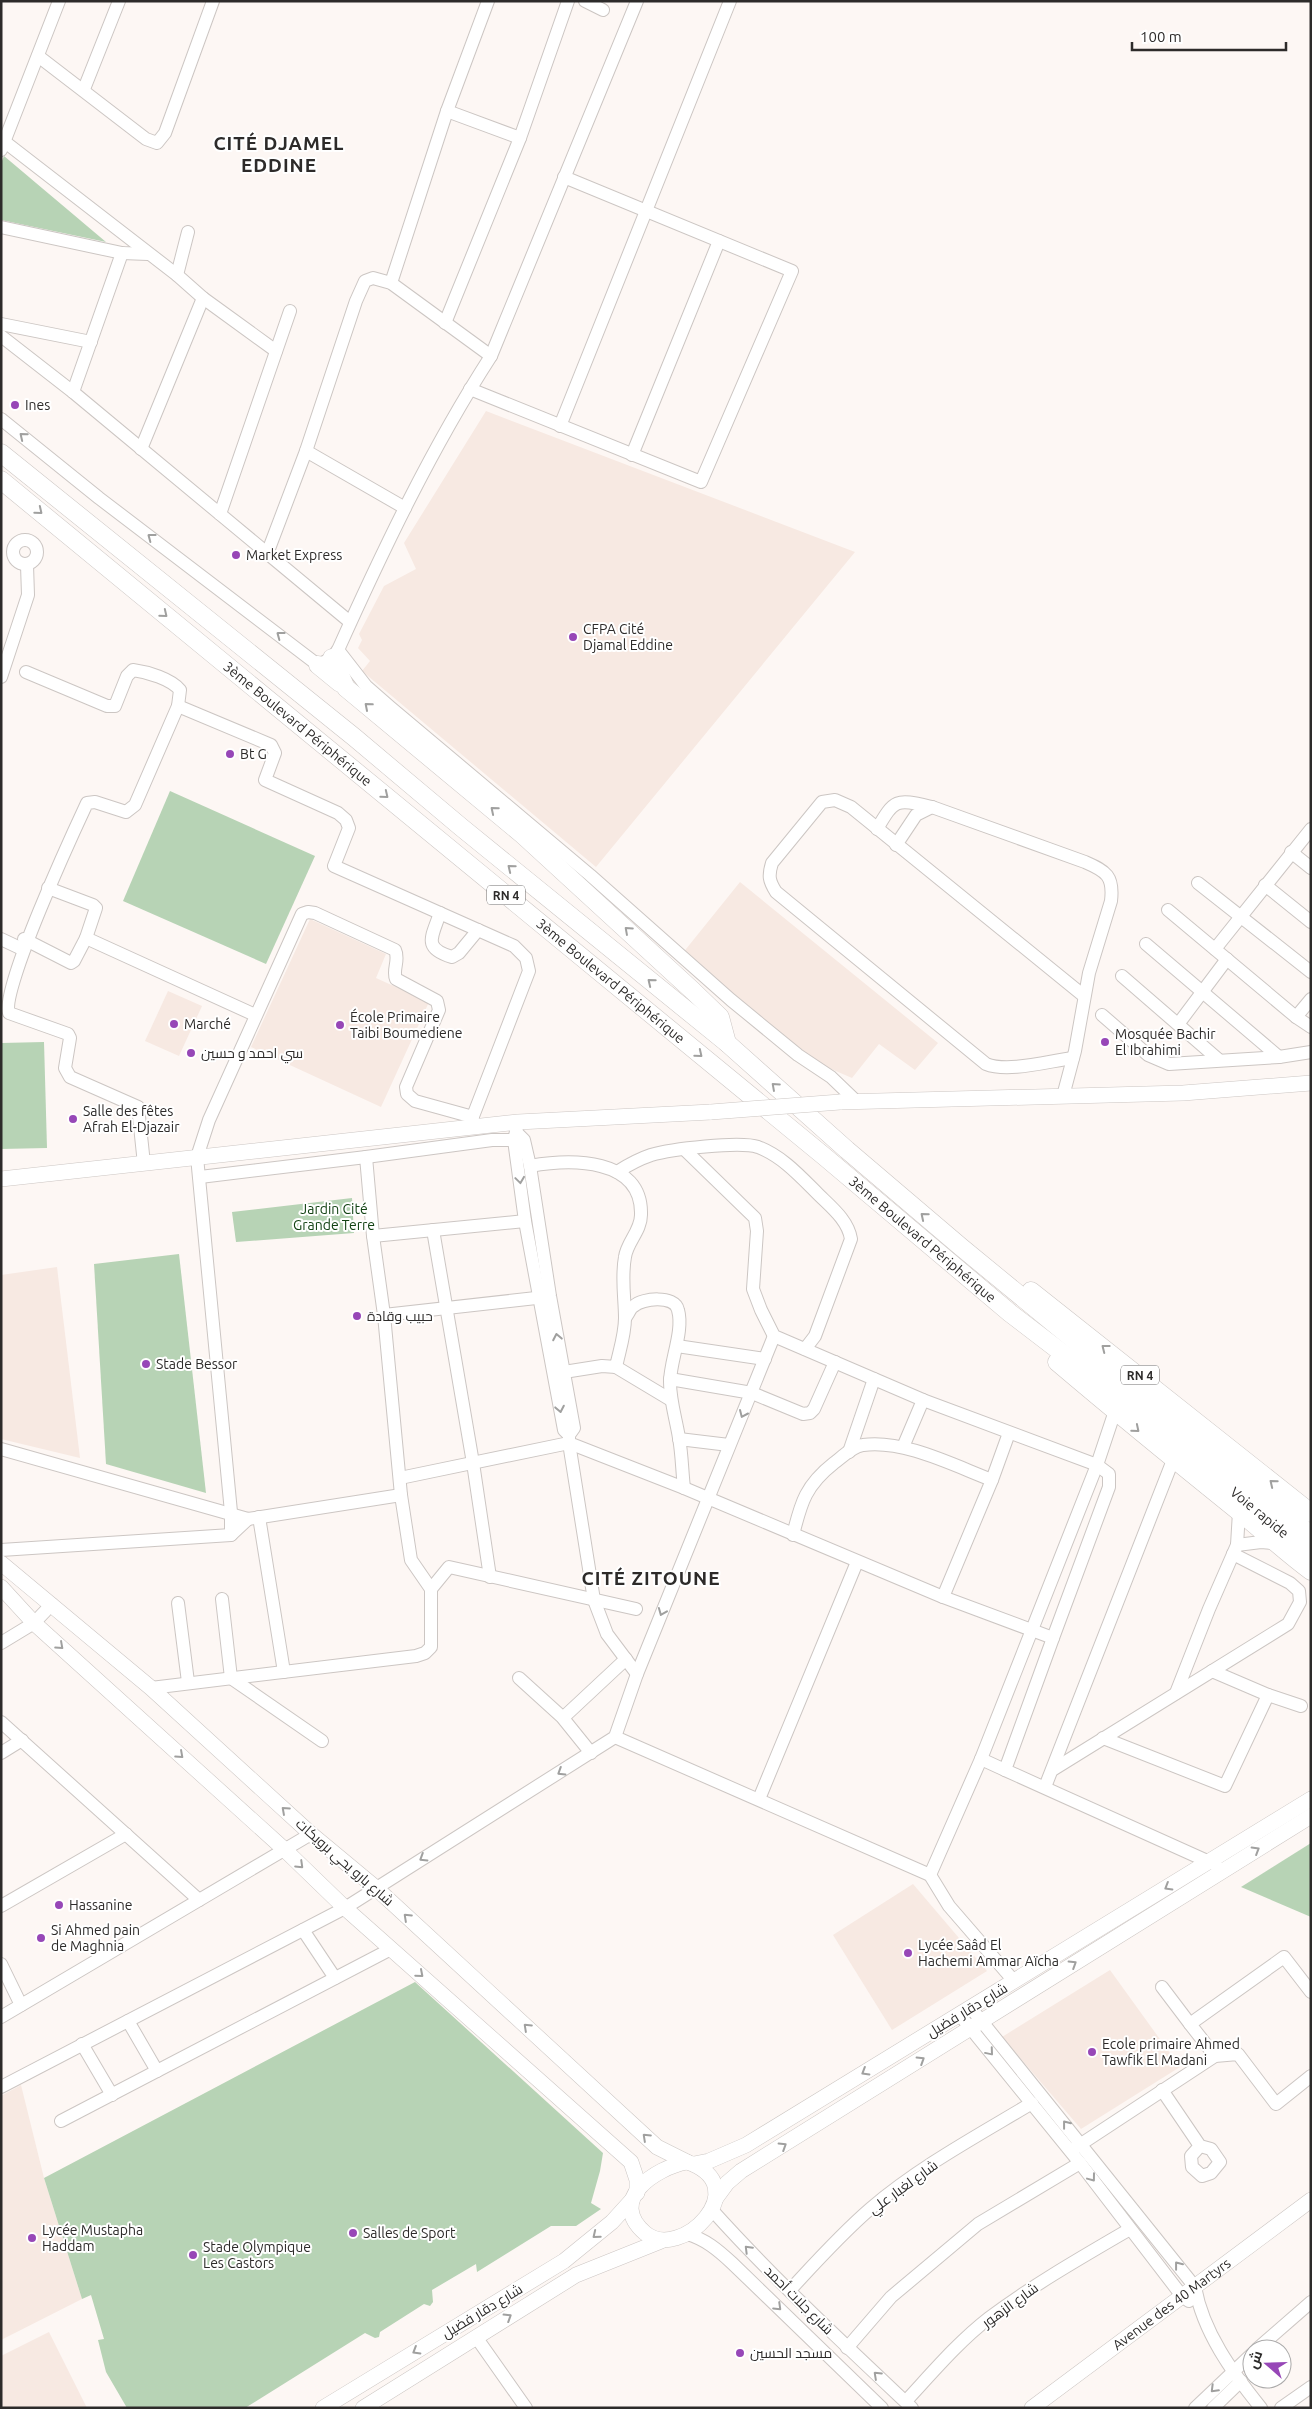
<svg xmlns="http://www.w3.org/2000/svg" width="1312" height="2409" viewBox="0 0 1312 2409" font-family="Ubuntu,Cairo,sans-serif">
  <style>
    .built { fill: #f7e9e2 }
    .green { fill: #b7d3b5 }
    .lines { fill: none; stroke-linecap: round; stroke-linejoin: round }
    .minor-casing { stroke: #ccc6c3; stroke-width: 14 }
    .major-casing { stroke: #ccc6c3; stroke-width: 16 }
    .highway-casing { stroke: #ccc6c3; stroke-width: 19 }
    .minor { stroke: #fff; stroke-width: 12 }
    .major { stroke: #fff; stroke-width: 15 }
    .highway { stroke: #fff; stroke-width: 18 }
    .major-bridge-casing { stroke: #ccc6c3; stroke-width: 16; stroke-linecap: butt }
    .major-bridge { stroke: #fff; stroke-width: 15 }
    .oneway { stroke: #a0a09f }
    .poi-dot { fill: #9747b7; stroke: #fff; stroke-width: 2 }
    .labels { text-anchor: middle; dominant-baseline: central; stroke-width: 4; stroke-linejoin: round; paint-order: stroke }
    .shield { fill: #fff; stroke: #6c6b6a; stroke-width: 1 }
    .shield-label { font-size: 12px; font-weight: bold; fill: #2d2b2a }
    .poi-label { font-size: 14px; fill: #2d2b2a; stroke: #fff; text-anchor: start }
    .street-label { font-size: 14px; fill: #2d2b2a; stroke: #fff }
    .park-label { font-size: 14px; fill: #124213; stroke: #fff }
    .district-label { font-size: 19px; font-weight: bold; letter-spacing: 1px; fill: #2d2b2a; stroke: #fff }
  </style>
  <rect width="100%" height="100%" fill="#fdf7f4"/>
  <g class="built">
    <polygon points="486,411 855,552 596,867 362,671 370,661 358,648 362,640 359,634 384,586 416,569 404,543"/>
    <polygon points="740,882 938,1043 915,1070 879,1044 852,1078 815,1062 682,954"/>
    <polygon points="310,919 386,954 376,978 429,1002 381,1107 251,1047"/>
    <polygon points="168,991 202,1006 179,1056 145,1041"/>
    <polygon points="57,1267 80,1458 1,1439 1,1275"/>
    <polygon points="913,1884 987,1971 892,2030 833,1935"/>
    <polygon points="1110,1970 1180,2067 1081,2129 1002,2037"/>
    <polygon points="21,2085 44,2178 82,2299 1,2340 1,2096"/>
    <polygon points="49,2332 87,2408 1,2408 1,2356"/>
  </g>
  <g class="green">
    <polygon points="4,156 106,242 1,220 1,163"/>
    <polygon points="170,791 315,856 266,964 123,901"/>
    <polygon points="44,1042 47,1148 1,1149 1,1043"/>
    <polygon points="352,1198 354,1233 236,1242 232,1212"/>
    <polygon points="179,1254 206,1493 106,1464 94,1264"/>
    <polygon points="1311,1843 1311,1917 1241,1887"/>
    <polygon points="415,1982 603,2153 600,2171 591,2203 601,2209 576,2226 551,2226 477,2272 476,2264 432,2290 433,2302 430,2306 424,2304 380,2332 379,2337 375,2338 365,2333 245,2408 127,2408 106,2372 98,2340 104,2339 91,2295 82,2299 44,2178"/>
  </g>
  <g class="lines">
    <defs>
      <g id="minor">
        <polyline points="585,1 603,10"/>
        <polyline points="38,56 146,139 157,143 165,133 213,1"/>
        <polyline points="84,89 119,1"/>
        <polyline points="447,111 520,138"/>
        <polyline points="5,142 177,275 203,298 276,351"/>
        <polyline points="1,150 59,1"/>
        <polyline points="1,227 122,253 148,254"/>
        <polyline points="177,275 188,232"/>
        <polyline points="391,283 447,111 488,1"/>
        <polyline points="445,323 520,138 568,1"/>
        <polyline points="1,324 91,342"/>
        <polyline points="1,336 73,392 350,622"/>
        <polyline points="470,389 701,482 792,271 564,177"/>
        <polyline points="73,392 122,253"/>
        <path d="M1,419L99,498L318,665L332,658L338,650C383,550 431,449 491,356L637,1"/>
        <polyline points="560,426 730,1"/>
        <polyline points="141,449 203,298"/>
        <polyline points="306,451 405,508"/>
        <polyline points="632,455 719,241"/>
        <polyline points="220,514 290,311"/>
        <circle cx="25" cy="552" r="12"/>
        <polyline points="267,554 306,451 356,301 365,281 373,278 391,283 491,356"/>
        <polyline points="338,650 366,686 390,707 590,875 731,1000 798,1055 831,1077 856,1101"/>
        <path d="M26,672L107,706H115L127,676L133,670C148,672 171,679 180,690L178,706L135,805L126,812L95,802L87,803C73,833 0,991 9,1013L68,1034L70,1038L65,1068L70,1077L138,1107L144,1164"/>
        <polyline points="1,677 28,595 27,565"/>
        <polyline points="178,706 271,745 275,753 265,780 338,813 346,820 349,828 334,866 514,946 526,958 529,971 470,1124"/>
        <path d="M877,829C895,798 896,799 932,807L1085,862C1106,871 1114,876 1111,901L1089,973L1075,1051L1063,1096"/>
        <polyline points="896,845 916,815 932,807"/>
        <polyline points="1291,852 1311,868"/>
        <polyline points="1198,883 1311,972"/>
        <polyline points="1265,885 1311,922"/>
        <polyline points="1168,910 1296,1017 1311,1027"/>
        <path d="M440,913C432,937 422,948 452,957L459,953L478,930"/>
        <polyline points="86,938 255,1015"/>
        <polyline points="1,939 20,948"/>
        <polyline points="24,939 71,963 74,961 86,938 96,908 93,905 48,888"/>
        <polyline points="1146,944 1279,1057"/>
        <polyline points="1215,949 1311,829"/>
        <polyline points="1122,976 1219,1060"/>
        <polyline points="1102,1015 1148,1055 1169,1064 1279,1057 1311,1052"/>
        <polyline points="1296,1017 1311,999"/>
        <polyline points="1179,1023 1227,959"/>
        <path d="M1073,1058C1049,1061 1008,1073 986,1064L776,892C769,881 768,876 772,863L822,802L835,800L851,807L1084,996"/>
        <polyline points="517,1127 514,1140 525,1221 564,1430 569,1435"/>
        <polyline points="516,1132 524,1140 530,1166 550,1296 574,1428 569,1435 569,1443 594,1600 607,1634 637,1674"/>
        <polyline points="685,1150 755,1218 757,1231 753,1289 761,1310 774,1336 923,1400 1097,1465 1109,1474 1109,1487 1053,1638"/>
        <polyline points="366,1157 492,1140 522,1140"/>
        <path d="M530,1166C570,1159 643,1157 641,1215C641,1231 627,1242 625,1257C621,1277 625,1299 625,1318C625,1335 619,1352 616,1367L602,1366L564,1372"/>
        <path d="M617,1172C628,1165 639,1159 651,1155C671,1149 740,1141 758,1147C782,1156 800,1176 818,1194C831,1207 848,1220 851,1239L815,1336L805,1349"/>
        <polyline points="433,1230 473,1463 490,1577"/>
        <polyline points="373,1236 525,1221"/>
        <polyline points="384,1315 545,1297"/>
        <path d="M625,1318C628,1315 630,1308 634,1306C642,1298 675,1295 678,1310C684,1331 670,1361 670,1382C670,1401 676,1419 679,1438C682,1454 682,1471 684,1488"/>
        <polyline points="677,1346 765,1359"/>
        <polyline points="616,1367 671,1400"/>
        <polyline points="670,1379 752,1393 803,1414 810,1413 814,1409 835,1362"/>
        <polyline points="679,1439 729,1445"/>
        <polyline points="903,1447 923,1400"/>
        <polyline points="1,1449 248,1519 401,1495"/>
        <polyline points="849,1452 874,1379"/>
        <polyline points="400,1478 569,1443 684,1488 943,1597 1053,1638 1005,1770 1216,1865"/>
        <polyline points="259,1517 284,1672"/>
        <path d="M231,1535V1512L197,1157L209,1120L302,914L308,912L315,913L395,950C400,960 392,970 396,979L437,1001L439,1010L406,1087L407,1094L415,1101L473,1117"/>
        <path d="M793,1535C801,1502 806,1485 834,1463C842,1457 853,1446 863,1445C903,1439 955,1466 992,1480"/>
        <polyline points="1237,1545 1261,1542 1273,1543"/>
        <polyline points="1,1550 231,1535 248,1519"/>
        <polyline points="431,1589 449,1567 636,1609"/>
        <polyline points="943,1597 992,1480 1009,1433"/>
        <polyline points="222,1599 231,1678 322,1741"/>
        <polyline points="178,1603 188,1682"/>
        <polyline points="1,1643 34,1623 52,1604"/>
        <polyline points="1212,1671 1268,1695 1301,1706"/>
        <polyline points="519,1678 562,1717 591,1753"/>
        <polyline points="151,1688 416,1656 425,1653 431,1647 431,1589 411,1560 401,1495 384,1315 373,1236 366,1157 200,1177"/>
        <polyline points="1176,1693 1209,1609 1237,1545 1239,1512"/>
        <polyline points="566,1715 626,1659"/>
        <polyline points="1,1722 199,1900"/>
        <polyline points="615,1737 930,1875 949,1906 1014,1981"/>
        <polyline points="1103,1738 1225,1786 1268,1695"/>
        <polyline points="1,1753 22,1740"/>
        <polyline points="981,1759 1005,1770"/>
        <polyline points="1054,1769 1288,1624 1300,1602 1299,1591 1290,1583 1233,1554"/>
        <polyline points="1045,1787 1173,1460"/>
        <polyline points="759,1799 857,1562"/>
        <polyline points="930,1875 981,1759 1097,1465 1115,1411"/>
        <polyline points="1,1906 126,1834"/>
        <polyline points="303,1930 335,1978"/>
        <polyline points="1,1964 21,2005"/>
        <polyline points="1162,1987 1190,2024"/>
        <path d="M971,2008L1195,2287C1203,2332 1232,2372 1261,2408"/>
        <polyline points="959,2014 1080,2163 1182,2296 1189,2301"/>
        <polyline points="1,2017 311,1834"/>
        <polyline points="128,2021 157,2071"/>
        <polyline points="82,2044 112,2095"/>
        <polyline points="1215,2056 1190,2024 1284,1957 1311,1992"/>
        <polyline points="1,2087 345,1908 615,1737 637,1674 774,1336"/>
        <polyline points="1162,2090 1200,2146 1191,2156 1192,2167 1202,2176 1211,2173 1220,2162 1211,2149 1200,2146"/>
        <polyline points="61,2121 391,1949"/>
        <polyline points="1075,2148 1215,2056 1238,2054 1276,2104 1311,2076"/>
        <path d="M712,2210C774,2279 844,2344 912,2408"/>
        <path d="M687,2234C705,2239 718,2250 732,2263L882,2408"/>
        <path d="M790,2290C816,2262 841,2234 870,2209C919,2167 977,2136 1032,2103"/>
        <polyline points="476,2337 526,2408"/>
        <polyline points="847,2348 891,2297 978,2224 1080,2163"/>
        <polyline points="1257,2349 1311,2302"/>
        <path d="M906,2401C932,2373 958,2342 989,2318C1033,2285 1082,2257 1130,2229"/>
        <polyline points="1195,2408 1252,2354"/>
        <polyline points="1213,2408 1241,2381"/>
        <polyline points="1281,2408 1311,2387"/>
      </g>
      <g id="major">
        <polyline points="840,1102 1183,1093 1311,1083"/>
        <polyline points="1,1179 518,1122 711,1112"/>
        <polyline points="1,1563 151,1688 311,1834 376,1888 657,2147 687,2162"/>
        <polyline points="1,1587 34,1623 285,1850 345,1908 631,2162 637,2180 637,2193"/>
        <path d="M687,2162C758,2186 680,2263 645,2233C607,2200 655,2168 687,2162Z"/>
        <polyline points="694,2164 709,2161 746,2145 1311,1799"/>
        <polyline points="716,2198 727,2183 741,2171 1311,1816"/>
        <polyline points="323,2408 564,2261 612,2222 631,2201"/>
        <polyline points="363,2408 576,2275 661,2241"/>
        <path id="s1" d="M1032,2408L1311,2200"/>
      </g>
      <g id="highway">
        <polyline points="1,453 354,737 461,827 727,1043 847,1150 961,1247 1311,1535"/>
        <path id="s2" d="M1,480L825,1157L1010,1313L1121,1398L1311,1555"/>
        <polyline points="332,658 346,688 523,835 693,991 720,1017 727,1043"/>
        <polyline points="318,665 340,683"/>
        <polyline points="1031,1291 1311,1513"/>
        <path d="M1057,1362C1116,1412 1176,1461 1237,1510C1262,1530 1285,1552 1311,1571"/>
      </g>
    </defs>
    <use href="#minor" class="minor-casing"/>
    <use href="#major" class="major-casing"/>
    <use href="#highway" class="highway-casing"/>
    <use href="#minor" class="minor"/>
    <use href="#major" class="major"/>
    <use href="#highway" class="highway"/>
    <defs>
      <polyline id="major-bridge" points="711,1112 840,1102"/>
    </defs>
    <use href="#major-bridge" class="major-bridge-casing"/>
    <use href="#major-bridge" class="major-bridge"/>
  </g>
  <defs><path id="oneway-chevron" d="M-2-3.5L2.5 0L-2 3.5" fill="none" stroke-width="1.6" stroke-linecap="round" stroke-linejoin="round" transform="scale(1.25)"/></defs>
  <g class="oneway">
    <use href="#oneway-chevron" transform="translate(23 436) rotate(-141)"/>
    <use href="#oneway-chevron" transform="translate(39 511) rotate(39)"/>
    <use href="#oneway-chevron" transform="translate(151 537) rotate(-143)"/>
    <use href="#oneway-chevron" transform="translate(164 614) rotate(39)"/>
    <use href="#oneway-chevron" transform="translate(280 635) rotate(-143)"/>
    <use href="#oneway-chevron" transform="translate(368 706) rotate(-139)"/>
    <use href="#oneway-chevron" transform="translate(385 795) rotate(39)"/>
    <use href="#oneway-chevron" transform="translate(494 810) rotate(-140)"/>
    <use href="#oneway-chevron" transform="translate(511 868) rotate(-141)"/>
    <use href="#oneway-chevron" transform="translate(628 930) rotate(-138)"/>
    <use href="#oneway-chevron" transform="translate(651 982) rotate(-141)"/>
    <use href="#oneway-chevron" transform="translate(699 1054) rotate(39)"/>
    <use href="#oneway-chevron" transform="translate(775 1086) rotate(-138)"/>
    <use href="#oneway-chevron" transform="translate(520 1180) rotate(82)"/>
    <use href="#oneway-chevron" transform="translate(924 1216) rotate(-140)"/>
    <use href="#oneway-chevron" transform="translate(557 1337) rotate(-101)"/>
    <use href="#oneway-chevron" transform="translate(1105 1348) rotate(-142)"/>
    <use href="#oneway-chevron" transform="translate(560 1409) rotate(79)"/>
    <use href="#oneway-chevron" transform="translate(743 1414) rotate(114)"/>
    <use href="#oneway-chevron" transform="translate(1136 1429) rotate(40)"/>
    <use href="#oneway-chevron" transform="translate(1273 1483) rotate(-141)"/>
    <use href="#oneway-chevron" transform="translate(662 1612) rotate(112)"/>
    <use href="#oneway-chevron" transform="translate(60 1646) rotate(42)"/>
    <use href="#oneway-chevron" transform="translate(180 1755) rotate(42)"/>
    <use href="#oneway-chevron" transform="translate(561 1772) rotate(148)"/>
    <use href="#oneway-chevron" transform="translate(285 1810) rotate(-138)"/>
    <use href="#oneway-chevron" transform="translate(1256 1850) rotate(-31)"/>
    <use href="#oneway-chevron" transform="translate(423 1858) rotate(148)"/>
    <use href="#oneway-chevron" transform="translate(300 1865) rotate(44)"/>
    <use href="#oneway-chevron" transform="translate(1168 1887) rotate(149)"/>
    <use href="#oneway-chevron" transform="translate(407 1917) rotate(-137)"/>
    <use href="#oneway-chevron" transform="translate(1073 1964) rotate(-32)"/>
    <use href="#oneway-chevron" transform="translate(420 1974) rotate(41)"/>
    <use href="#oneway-chevron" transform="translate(527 2027) rotate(-137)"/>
    <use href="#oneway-chevron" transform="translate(990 2052) rotate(50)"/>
    <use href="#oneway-chevron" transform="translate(921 2060) rotate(-32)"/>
    <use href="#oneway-chevron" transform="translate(865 2072) rotate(149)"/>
    <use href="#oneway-chevron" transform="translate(1066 2124) rotate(-128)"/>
    <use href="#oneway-chevron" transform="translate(646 2137) rotate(-137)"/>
    <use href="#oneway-chevron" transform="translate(783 2146) rotate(-32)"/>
    <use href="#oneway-chevron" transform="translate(1092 2178) rotate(53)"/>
    <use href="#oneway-chevron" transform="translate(596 2235) rotate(141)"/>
    <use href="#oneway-chevron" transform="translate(748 2249) rotate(-135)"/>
    <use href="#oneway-chevron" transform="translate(1178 2265) rotate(-128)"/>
    <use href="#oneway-chevron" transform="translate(778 2307) rotate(44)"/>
    <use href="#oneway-chevron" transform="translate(508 2317) rotate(-32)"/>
    <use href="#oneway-chevron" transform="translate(416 2351) rotate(149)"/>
    <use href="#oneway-chevron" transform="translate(877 2375) rotate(-137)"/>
    <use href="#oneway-chevron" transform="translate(1214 2389) rotate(135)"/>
  </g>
  <g class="poi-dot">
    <circle cx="15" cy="405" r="5"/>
    <circle cx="236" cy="555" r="5"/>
    <circle cx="573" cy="637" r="5"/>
    <circle cx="230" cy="754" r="5"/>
    <circle cx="174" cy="1024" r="5"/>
    <circle cx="340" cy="1025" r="5"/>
    <circle cx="1105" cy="1042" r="5"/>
    <circle cx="191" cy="1053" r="5"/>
    <circle cx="73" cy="1119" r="5"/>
    <circle cx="357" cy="1316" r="5"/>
    <circle cx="146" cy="1364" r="5"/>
    <circle cx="59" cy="1905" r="5"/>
    <circle cx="41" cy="1938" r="5"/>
    <circle cx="908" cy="1953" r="5"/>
    <circle cx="1092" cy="2052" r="5"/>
    <circle cx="353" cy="2233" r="5"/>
    <circle cx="32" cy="2238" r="5"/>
    <circle cx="193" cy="2255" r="5"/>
    <circle cx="740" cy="2353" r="5"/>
  </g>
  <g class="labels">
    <g class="shield">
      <rect x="487" y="885.5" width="38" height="19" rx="4"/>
      <rect x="1121" y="1365.5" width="38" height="19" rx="4"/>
    </g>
    <g class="shield-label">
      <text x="506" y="895">RN 4</text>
      <text x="1140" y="1375">RN 4</text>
    </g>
    <g class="poi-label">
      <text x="25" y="405">Ines</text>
      <text x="246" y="555">Market Express</text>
      <text x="583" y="629">CFPA Cité<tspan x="583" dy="16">Djamal Eddine</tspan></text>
      <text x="240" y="754">Bt G</text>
      <text x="350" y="1017">École Primaire<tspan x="350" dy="16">Taibi Boumediene</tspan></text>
      <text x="184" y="1024">Marché</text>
      <text x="1115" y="1034">Mosquée Bachir<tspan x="1115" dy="16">El Ibrahimi</tspan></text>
      <text x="201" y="1053">سي احمد و حسين</text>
      <text x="83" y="1111">Salle des fêtes<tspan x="83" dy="16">Afrah El-Djazair</tspan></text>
      <text x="367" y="1316">حبيب وقادة</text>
      <text x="156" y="1364">Stade Bessor</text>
      <text x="69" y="1905">Hassanine</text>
      <text x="51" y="1930">Si Ahmed pain<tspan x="51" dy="16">de Maghnia</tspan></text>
      <text x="918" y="1945">Lycée Saâd El<tspan x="918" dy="16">Hachemi Ammar Aïcha</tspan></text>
      <text x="1102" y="2044">Ecole primaire Ahmed<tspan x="1102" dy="16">Tawfik El Madani</tspan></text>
      <text x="42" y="2230">Lycée Mustapha<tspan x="42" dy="16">Haddam</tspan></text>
      <text x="363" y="2233">Salles de Sport</text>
      <text x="203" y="2247">Stade Olympique<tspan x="203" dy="16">Les Castors</tspan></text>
      <text x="750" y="2353">مسجد الحسين</text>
    </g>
    <g class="street-label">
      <text stroke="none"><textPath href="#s2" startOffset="384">3ème Boulevard Périphérique</textPath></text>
      <text stroke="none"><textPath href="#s2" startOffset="789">3ème Boulevard Périphérique</textPath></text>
      <text stroke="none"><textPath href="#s2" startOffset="1194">3ème Boulevard Périphérique</textPath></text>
      <text stroke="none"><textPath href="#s2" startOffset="1628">Voie rapide</textPath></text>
      <text transform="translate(345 1862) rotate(41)">شارع بارو يحي برويكات</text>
      <text transform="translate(967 2010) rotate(-31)">شارع دقار فضيل</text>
      <text transform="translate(903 2187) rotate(-36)">شارع لغبار علي</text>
      <text transform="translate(799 2300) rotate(45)">شارع جلات أحمد</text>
      <text stroke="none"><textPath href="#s1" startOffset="174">Avenue des 40 Martyrs</textPath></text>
      <text transform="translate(1010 2305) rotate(-36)">شارع الزهور</text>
      <text transform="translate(482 2311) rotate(-31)">شارع دقار فضيل</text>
    </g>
    <g class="park-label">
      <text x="334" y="1209">Jardin Cité<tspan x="334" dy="16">Grande Terre</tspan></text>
    </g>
    <g class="district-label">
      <text x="279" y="143">CITÉ DJAMEL<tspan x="279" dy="22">EDDINE</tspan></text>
      <text x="651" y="1578">CITÉ ZITOUNE</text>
    </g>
  </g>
  <rect width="1312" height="2409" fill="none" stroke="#2d2b2a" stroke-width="5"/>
  <g transform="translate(1267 2364) rotate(290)"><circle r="24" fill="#ffffff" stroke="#abaaaa"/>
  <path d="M0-4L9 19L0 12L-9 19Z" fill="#9747b7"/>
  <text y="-8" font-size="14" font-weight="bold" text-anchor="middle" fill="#2d2b2a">ش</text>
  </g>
  <path d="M1132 42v8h154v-8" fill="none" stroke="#2d2b2a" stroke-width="2.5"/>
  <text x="1140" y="42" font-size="15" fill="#2d2b2a" stroke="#ffffff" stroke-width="4" paint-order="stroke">100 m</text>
</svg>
